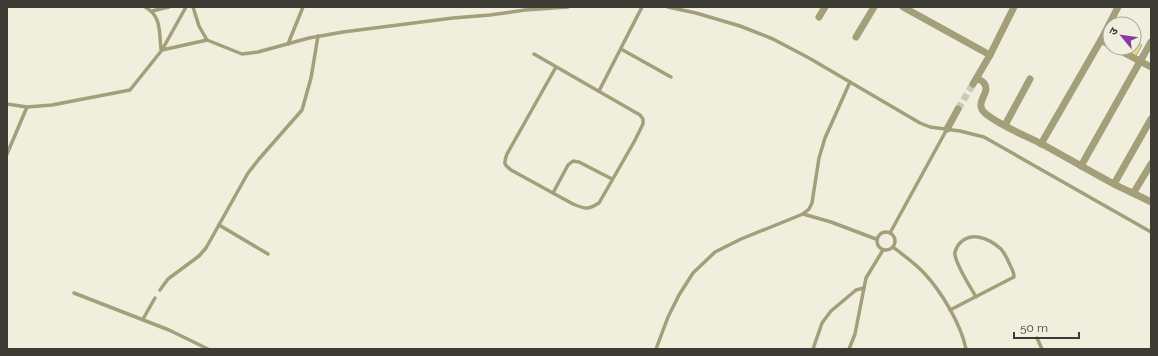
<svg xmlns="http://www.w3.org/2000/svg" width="1158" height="356" viewBox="0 0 1158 356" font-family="Raleway,'Noto Sans Devanagari',sans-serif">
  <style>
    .building { fill: #e6db81; stroke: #acaa9a }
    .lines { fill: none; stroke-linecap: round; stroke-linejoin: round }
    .street-tunnel { stroke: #cccbbb; stroke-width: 7; stroke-dasharray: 7 3.5; stroke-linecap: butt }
    .lane { stroke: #a39f7b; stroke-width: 3.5 }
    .street { stroke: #a39f7b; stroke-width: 7 }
  </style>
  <rect width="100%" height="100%" fill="#f0efdd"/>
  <polygon class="building" points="1134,40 1142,45 1136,56 1122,48 1134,48"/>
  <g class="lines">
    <polyline class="street-tunnel" points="958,109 973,84"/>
    <g class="lane">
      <path d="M145,7C162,16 159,33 161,49"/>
      <polyline points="193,7 199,26 207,40"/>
      <polyline points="668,7 696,13 740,26 773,39 809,58 920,123 930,127 960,131 984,137 1151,232"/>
      <polyline points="152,11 169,7"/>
      <polyline points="288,44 303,7"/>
      <polyline points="621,49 671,77"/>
      <polyline points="162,50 186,7"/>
      <path d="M534,54L640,115L643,119V124L634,142L599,203C588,210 585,209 573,204L511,170C503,164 504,163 507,154L556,67"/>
      <polyline points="599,91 642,7"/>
      <polyline points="7,104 27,107 52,105 130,90 162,50 207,40 242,54 258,52 309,38 343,32 453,18 490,15 525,10 568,7"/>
      <polyline points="7,154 27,107"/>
      <polyline points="553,193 568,165 573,161 579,162 612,179"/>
      <polyline points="803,214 831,222 876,239"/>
      <polyline points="219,225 268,254"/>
      <circle cx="886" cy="241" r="9"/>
      <polyline points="890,233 947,129"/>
      <path d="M893,247C903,255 915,263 924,273C941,291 961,324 966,349"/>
      <polyline points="160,290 168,279 199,256 206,248 248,173 259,159 302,110 311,78 318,36"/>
      <polyline points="74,293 169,330 208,349"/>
      <path d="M950,310L1010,279L1014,277C1014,272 1012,269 1010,265C1008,260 1005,254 1001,249C990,239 971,230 959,244C957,247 954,251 955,255C957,267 970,286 976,297"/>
      <polyline points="143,319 155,298"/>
      <polyline points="1037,338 1042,349"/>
      <polyline points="656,349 668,317 679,295 693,273 715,252 741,239 803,214 809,209 812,203 819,158 825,138 850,82"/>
      <polyline points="813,349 822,323 831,311 856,290 864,288"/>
      <polyline points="849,349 855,334 864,288 866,278 883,250"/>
    </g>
    <g class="street">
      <polyline points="903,7 990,55"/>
      <polyline points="819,17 825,7"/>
      <polyline points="856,37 874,7"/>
      <polyline points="1101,40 1110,45"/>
      <polyline points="1115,48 1151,67"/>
      <path d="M977,78C979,80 983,81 984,83C992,93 972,103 986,114C1001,126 1022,134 1040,143C1064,156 1088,170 1112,183C1125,190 1138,195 1151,202"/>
      <polyline points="973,84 990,55 1014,7"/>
      <polyline points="1005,125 1030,79"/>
      <polyline points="947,129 958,109"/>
      <polyline points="1041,144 1101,40 1118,7"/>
      <polyline points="1081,166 1151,42"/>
      <polyline points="1114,184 1151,119"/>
      <polyline points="1134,192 1151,164"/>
    </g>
  </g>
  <rect width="1158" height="356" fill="none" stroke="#3c3c35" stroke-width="16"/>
  <g transform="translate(1122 36) rotate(299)"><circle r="19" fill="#f0efdd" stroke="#a8a79a"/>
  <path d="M0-3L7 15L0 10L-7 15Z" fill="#8b39a7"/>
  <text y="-6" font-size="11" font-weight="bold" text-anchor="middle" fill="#3c3c35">उ</text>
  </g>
  <path d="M1014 332v6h65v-6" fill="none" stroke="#3c3c35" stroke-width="2"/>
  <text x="1020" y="332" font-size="12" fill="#3c3c35" stroke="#f0efdd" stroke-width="3" paint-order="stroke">50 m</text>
</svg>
